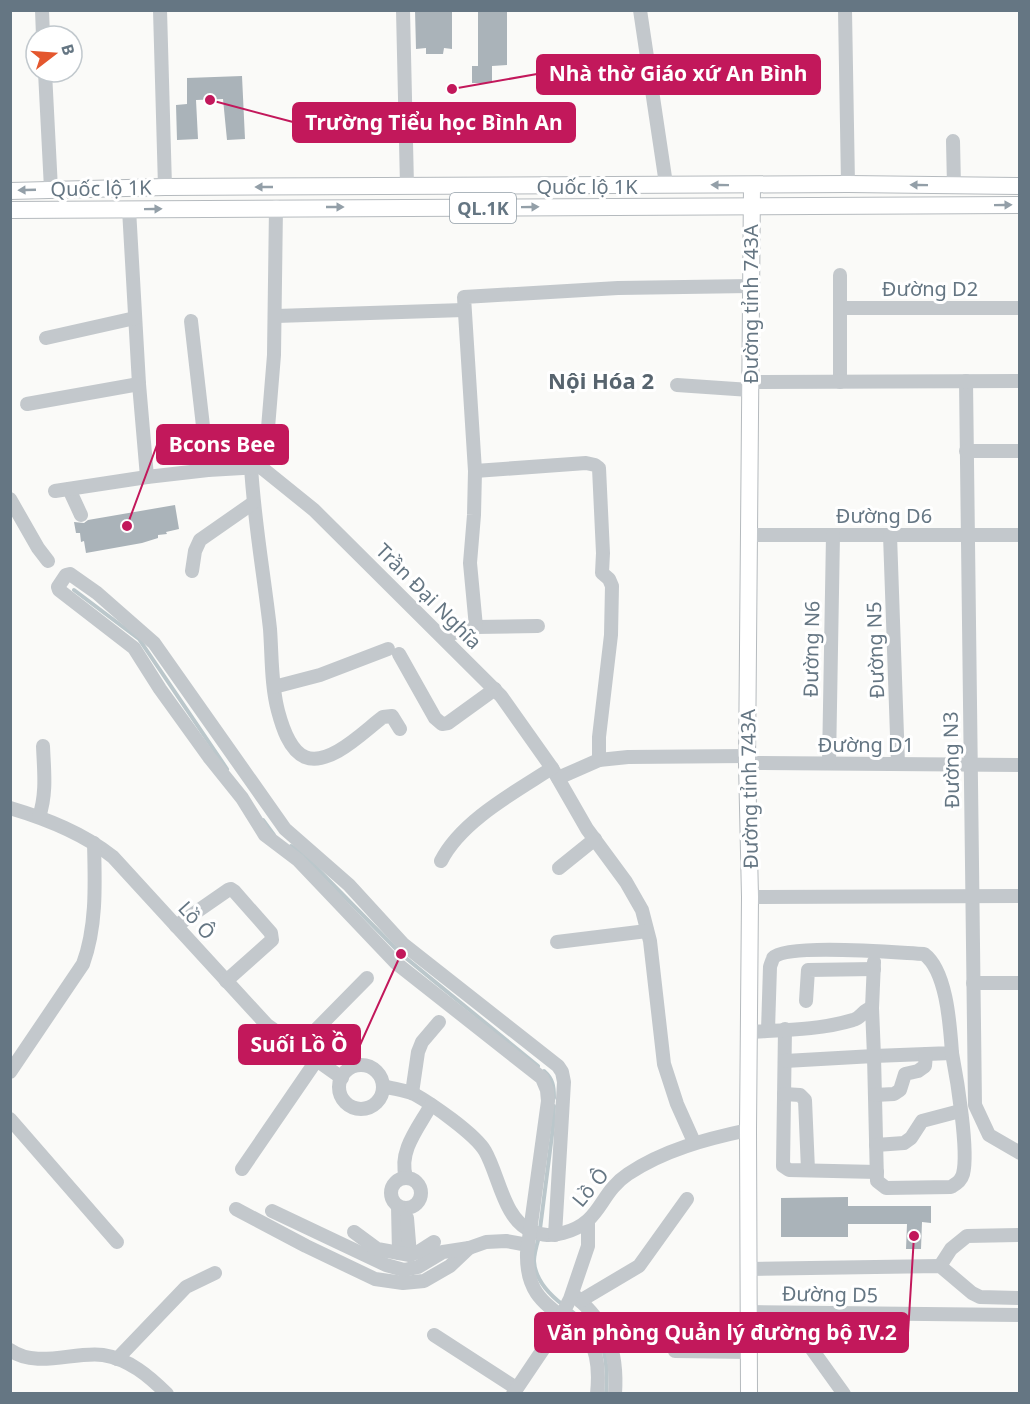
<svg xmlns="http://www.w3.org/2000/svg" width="1030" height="1404" viewBox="0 0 1030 1404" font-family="'Noto Sans',sans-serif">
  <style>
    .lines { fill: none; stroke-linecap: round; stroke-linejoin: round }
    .stream { stroke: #bbc7cb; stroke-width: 4 }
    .building { fill: #aab3b9 }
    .major-casing { stroke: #b5babe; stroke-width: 18 }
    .minor { stroke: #c3c8cc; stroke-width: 14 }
    .major { stroke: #fff; stroke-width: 16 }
    .oneway { fill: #939fa8 }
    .labels { text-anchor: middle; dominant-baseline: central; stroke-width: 6; stroke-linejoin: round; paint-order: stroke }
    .shield { fill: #fff; stroke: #939fa8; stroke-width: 1.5 }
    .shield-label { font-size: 18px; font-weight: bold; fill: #657683 }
    .street-label { font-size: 20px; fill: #657683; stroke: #fff }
    .quarter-label { font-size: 22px; font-weight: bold; fill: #57646e; stroke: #fff }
    .leader { fill: none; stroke: #c2185b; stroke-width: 2 }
    .callout-dot { fill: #c2185b; stroke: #fff; stroke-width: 2 }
    .callout { fill: #c2185b; stroke: #c2185b; stroke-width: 2 }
    .callout-label { font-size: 21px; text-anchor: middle; font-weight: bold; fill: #fff }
  </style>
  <rect width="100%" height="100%" fill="#fafaf8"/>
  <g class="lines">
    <g class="stream">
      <polyline points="74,590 139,639 227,769"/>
      <polyline points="263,820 274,835"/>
      <polyline points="291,846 301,852 401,954 538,1066"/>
      <path d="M544,1071C553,1079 554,1086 554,1098"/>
      <polyline points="540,1229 553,1127 554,1106"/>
      <path d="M539,1237C537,1244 534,1254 534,1261C535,1279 550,1295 563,1305"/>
      <path d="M570,1310C604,1335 609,1352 606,1394"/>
    </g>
  </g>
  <g class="building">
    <polygon points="415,10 452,10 452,49 444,48 443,54 426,54 426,48 416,49"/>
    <polygon points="478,10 507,12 507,65 492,66 492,83 472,83 472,66 478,66"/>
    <polygon points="242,76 245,139 227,140 223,99 196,100 198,139 177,140 176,105 187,104 187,78"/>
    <polygon points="175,505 179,529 166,532 167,534 158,535 158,538 142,543 86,553 84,541 81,542 80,533 76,533 74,522 84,523 88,520"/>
    <polygon points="848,1197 848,1206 931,1206 931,1223 922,1222 921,1249 906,1249 907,1224 848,1224 848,1237 781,1237 781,1198"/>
  </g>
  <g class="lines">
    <defs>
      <g id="major">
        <polyline points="10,191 165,187 848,184 1020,186"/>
        <path d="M10,210C347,207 683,208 1020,205"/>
        <polyline points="749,1394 748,1130 750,897 747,763 752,185"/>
      </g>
    </defs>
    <use href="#major" class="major-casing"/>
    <g class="minor">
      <polyline points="42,10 43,36"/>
      <polyline points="160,10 165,187"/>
      <polyline points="403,10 407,186"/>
      <polyline points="640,10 666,184"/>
      <polyline points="845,10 848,184"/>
      <polyline points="45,72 51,189"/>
      <polyline points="953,141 954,186"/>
      <polyline points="129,209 139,384 147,477"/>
      <polyline points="840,275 840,382"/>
      <polyline points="840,308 1020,308"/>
      <polyline points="276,316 464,310"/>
      <polyline points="191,321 208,470"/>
      <polyline points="46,338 135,318"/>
      <polyline points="966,381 975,1105 989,1135 1020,1153"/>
      <polyline points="750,382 1020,381"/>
      <polyline points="677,385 750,390"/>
      <polyline points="27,404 139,384"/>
      <polyline points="966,451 1020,451"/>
      <path d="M251,466C254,521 264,575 270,629C272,656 271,685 278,711C282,726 289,750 305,757C330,767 365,730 383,717L392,716L400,729"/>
      <polyline points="262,468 314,510 501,696 552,768 587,829 626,882 642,910 650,941 664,1064 677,1104 694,1142"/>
      <polyline points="262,468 268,428 274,355 276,207"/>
      <polyline points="475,471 586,463 595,465 599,468 603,553 602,573 609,579 612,586 611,635 599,737 599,760"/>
      <polyline points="69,489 81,515"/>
      <polyline points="55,491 147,477 208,470 260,467"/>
      <polyline points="10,499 38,548 48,561"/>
      <polyline points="749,535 1020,535"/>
      <polyline points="890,535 898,764"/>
      <polyline points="192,571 195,551 200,540 253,503"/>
      <polyline points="476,627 538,626"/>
      <polyline points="443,636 476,627 470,563 474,515 475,471 464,297 618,288 750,286"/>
      <polyline points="399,654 435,718 442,724 448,723 495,689"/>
      <polyline points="274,687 320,675 388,649"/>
      <polyline points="747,763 1020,765"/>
      <polyline points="829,763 833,535"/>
      <polyline points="558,778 599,760 628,757 747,756"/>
      <path d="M10,808C47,819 83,833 113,857L267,1025L342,1078"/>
      <path d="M39,817C47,793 44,771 43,746"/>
      <path d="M441,861C461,821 515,792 552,768"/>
      <polyline points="559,868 595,839"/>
      <polyline points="750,897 1020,896"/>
      <polyline points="176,926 228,890 231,889 234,891 271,933 272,940 226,981"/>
      <polyline points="557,942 647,931"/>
      <polyline points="973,983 1020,983"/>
      <polyline points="806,1001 808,970 874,969"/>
      <polyline points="872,1008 874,962"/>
      <polyline points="785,1029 783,1166 789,1170 877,1172"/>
      <path d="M749,1032C783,1030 820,1030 853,1020C862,1018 863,1009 872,1008L874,1056L952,1053C950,1026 947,971 924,954C900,953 787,943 773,958C773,959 770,966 770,967L768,1030"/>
      <polyline points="298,1048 367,978"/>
      <path d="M785,1061L874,1056L877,1181L886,1188L951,1187C957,1183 961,1181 963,1174C969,1151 957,1079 952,1053"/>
      <circle cx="361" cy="1087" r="22"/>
      <path d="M10,1072L83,964C97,926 95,883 94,843"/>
      <path d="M383,1086C393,1089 405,1090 414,1094C432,1104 475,1134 485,1151C499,1175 504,1221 532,1231C543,1236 551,1236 563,1233C602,1223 598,1194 628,1174C664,1150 706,1139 748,1130"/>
      <polyline points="412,1093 418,1052 422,1042 439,1022"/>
      <polyline points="784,1094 800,1095 805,1100 808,1170"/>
      <polyline points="875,1095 894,1094 900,1090 905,1074 918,1071 925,1066 926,1054"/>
      <polyline points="10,1119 117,1242"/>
      <polyline points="876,1145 904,1143 911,1138 922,1121 960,1111"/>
      <polyline points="242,1169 316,1061"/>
      <path d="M406,1177C398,1151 419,1127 431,1105"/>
      <circle cx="406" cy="1193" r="15"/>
      <polyline points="398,1206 399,1253"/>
      <polyline points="236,1209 306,1246 375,1279 403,1283 424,1281 450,1266 469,1248"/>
      <polyline points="272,1211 386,1265 404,1270 418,1267 443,1252 469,1248 486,1242 506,1241 528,1245"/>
      <polyline points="407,1218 410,1255"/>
      <polyline points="354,1232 377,1249 410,1255 420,1251 434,1242"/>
      <path d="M555,1235L564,1082L562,1072L558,1066L403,944L349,885L285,829L154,643L97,593L70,574L66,575L58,587L59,590L134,648L160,689L209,757L242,798L265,835L298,860L396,963L542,1078L547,1090L548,1101L527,1253C526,1288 540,1302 568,1321C575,1326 584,1331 589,1339C599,1355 599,1375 597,1394"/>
      <polyline points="940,1266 951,1249 967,1236 1020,1235"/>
      <polyline points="749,1269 940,1266 972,1293 980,1297 1020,1298"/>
      <path d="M574,1295C607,1324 618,1349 615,1394"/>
      <polyline points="580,1301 639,1266 687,1199"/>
      <polyline points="748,1312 1020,1315"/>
      <polyline points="797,1313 811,1348 844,1394"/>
      <polyline points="434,1335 516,1388"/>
      <path d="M10,1350C37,1369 74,1351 103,1355C129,1359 149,1376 167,1394"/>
      <polyline points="675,1351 749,1352"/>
      <polyline points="117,1359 186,1287 215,1273"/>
      <polyline points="513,1394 548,1342 570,1299 588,1246 588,1222"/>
    </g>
    <use href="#major" class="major"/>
  </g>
  <defs><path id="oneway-solid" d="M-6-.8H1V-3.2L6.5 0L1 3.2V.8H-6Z" transform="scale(1.5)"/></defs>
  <g class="oneway">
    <use href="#oneway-solid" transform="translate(720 185) rotate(-179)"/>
    <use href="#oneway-solid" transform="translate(919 185) rotate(-179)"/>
    <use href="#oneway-solid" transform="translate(264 187) rotate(-180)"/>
    <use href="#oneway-solid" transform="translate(27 190) rotate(178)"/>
    <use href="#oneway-solid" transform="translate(1003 205) rotate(-1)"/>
    <use href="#oneway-solid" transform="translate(335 207)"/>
    <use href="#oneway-solid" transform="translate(530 207) rotate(-1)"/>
    <use href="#oneway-solid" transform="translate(153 209) rotate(-1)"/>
  </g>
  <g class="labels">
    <rect class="shield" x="450" y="193" width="66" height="30" rx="4.5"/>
    <g class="shield-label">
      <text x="483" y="208">QL.1K</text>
    </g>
    <g class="street-label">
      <text x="587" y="186">Quốc lộ 1K</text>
      <text transform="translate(101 188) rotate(-1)">Quốc lộ 1K</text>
      <text x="930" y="288">Đường D2</text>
      <text transform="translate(750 304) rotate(-90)">Đường tỉnh 743A</text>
      <text x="884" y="515">Đường D6</text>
      <text transform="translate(429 596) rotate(45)">Trần Đại Nghĩa</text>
      <text transform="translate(811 649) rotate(-89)">Đường N6</text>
      <text transform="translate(875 650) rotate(-92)">Đường N5</text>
      <text x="866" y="744">Đường D1</text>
      <text transform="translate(951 760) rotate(-91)">Đường N3</text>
      <text transform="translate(749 789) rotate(-91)">Đường tỉnh 743A</text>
      <text transform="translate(197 920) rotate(48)">Lồ Ô</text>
      <text transform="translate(590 1187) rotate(-50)">Lồ Ô</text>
      <text transform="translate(830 1294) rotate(1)">Đường D5</text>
    </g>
    <g class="quarter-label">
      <text x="601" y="380">Nội Hóa 2</text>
    </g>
  </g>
  <path class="leader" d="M452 89L537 74M210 100L293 122M127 526L157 445M401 954L360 1045M914 1236L908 1333"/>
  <g class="callout-dot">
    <circle cx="452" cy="89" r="6"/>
    <circle cx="210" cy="100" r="6"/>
    <circle cx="127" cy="526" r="6"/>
    <circle cx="401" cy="954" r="6"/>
    <circle cx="914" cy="1236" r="6"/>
  </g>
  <g class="callout">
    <rect x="537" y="55" width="283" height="39" rx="6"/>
    <rect x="293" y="103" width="282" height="39" rx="6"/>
    <rect x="157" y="425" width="131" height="39" rx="6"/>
    <rect x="239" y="1025" width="121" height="39" rx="6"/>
    <rect x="535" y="1313" width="373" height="39" rx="6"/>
  </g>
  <g class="callout-label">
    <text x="678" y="81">Nhà thờ Giáo xứ An Bình</text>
    <text x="434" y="130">Trường Tiểu học Bình An</text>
    <text x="222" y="452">Bcons Bee</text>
    <text x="299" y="1052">Suối Lồ Ồ</text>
    <text x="722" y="1340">Văn phòng Quản lý đường bộ IV.2</text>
  </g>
  <rect width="1030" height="1404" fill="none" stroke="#657683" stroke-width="24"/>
  <g transform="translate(54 54) rotate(73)"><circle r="28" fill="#ffffff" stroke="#c1c8cd" stroke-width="1.5"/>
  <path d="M0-4.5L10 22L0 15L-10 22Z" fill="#e4572e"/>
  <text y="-9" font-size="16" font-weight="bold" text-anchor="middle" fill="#657683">B</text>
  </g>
</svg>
